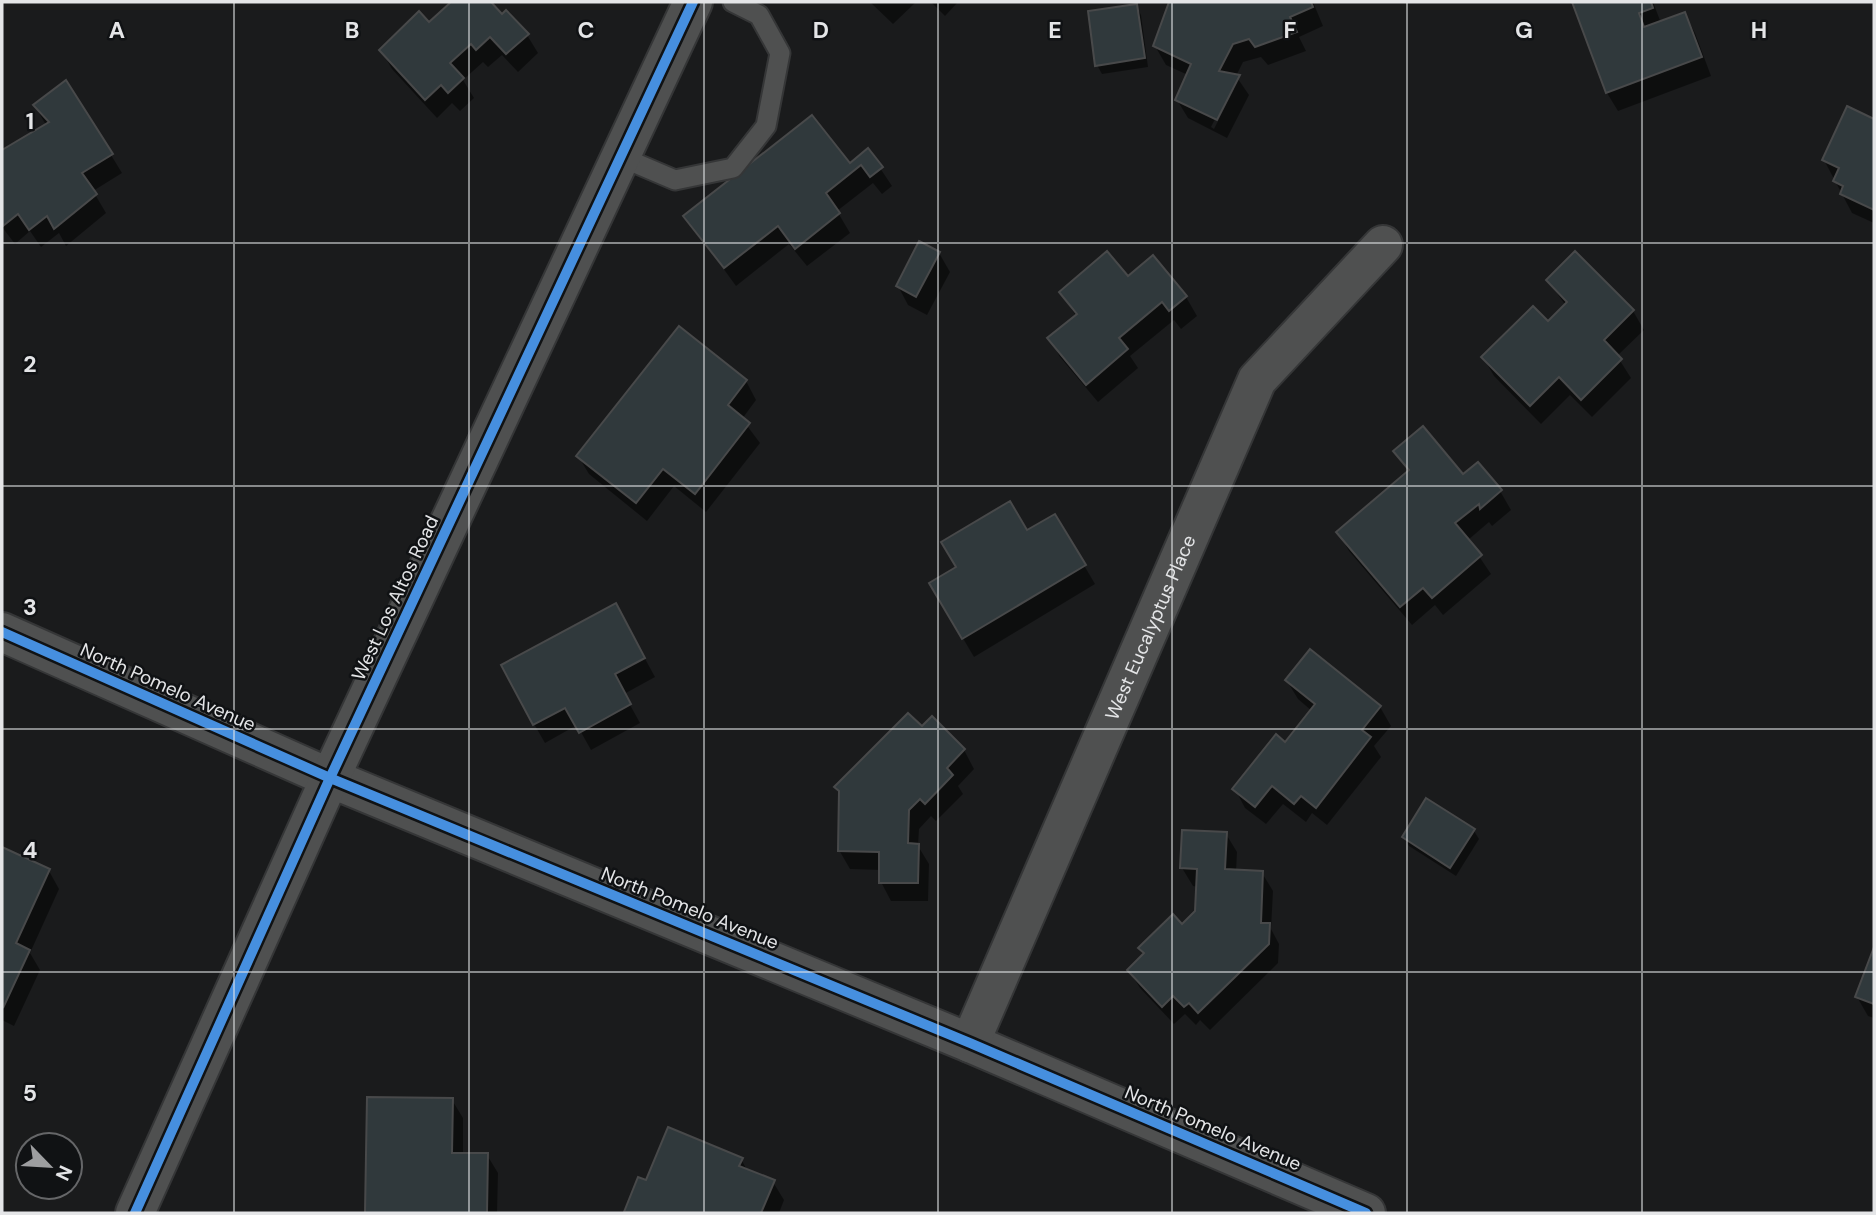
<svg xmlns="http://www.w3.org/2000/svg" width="1876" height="1215" viewBox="0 0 1876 1215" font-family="'DM Sans',sans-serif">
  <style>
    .shadow { fill: #0007; fill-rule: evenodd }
    .building { fill: #30393c; stroke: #48494a; stroke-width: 2 }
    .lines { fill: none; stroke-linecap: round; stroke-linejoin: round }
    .lane-casing { stroke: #353637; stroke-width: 23 }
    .street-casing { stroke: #353637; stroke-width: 42 }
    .lane { stroke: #4f5050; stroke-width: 19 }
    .street { stroke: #4f5050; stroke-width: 38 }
    .cycleway-casing { stroke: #101214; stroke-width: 15 }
    .cycleway { stroke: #468fdf; stroke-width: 10 }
    .grid { fill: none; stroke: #e4e5e7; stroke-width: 2; stroke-opacity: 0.55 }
    .labels { text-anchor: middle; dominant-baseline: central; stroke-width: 5; stroke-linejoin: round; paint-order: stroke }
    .street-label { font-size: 19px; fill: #e4e5e7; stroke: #101214 }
    .grid-label { font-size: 23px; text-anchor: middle; font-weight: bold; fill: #e4e5e7; stroke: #101214; stroke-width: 5; stroke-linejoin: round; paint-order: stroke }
  </style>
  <rect width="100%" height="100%" fill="#1a1b1c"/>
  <g class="shadow">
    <polygon points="454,2 488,2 501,16 527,35 538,53 518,72 502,55 488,67 483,62 463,80 474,98 460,111 452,103 437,118 392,69 381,50 429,24"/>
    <polygon points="870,2 916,2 893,24"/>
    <polygon points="931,2 958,2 945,16"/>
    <path d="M1171,2H1313L1323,26L1299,37L1306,51L1268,65L1261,57L1243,62L1236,76L1249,95L1227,138L1188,118L1177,100L1188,75L1166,65L1155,46ZM1230,89H1234L1214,129L1211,127Z"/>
    <polygon points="1574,2 1653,2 1661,23 1685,14 1695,33 1711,76 1618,111 1607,93"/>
    <polygon points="1136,6 1141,15 1148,67 1102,74 1097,65"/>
    <polygon points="35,106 111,155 122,173 93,191 106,213 66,246 59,233 41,247 30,231 15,244 2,227 2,152 46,125"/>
    <polygon points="1848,108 1874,121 1874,223 1852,213 1824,160"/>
    <polygon points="868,150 892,186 882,194 873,183 837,211 850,233 807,266 789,244 736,286 686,217 849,165"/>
    <polygon points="939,253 950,272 927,315 908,305 898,286"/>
    <polygon points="1575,253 1633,311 1644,330 1617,356 1631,378 1592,417 1570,395 1541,424 1494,376 1483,357 1548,324 1566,306 1548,280"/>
    <polygon points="1153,258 1186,297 1197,316 1181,329 1174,320 1130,356 1138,368 1098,402 1060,357 1050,339 1076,316 1061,293 1128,279"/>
    <polygon points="746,381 756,400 742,419 760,443 706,512 674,486 647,521 589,474 578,456"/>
    <polygon points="1396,451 1500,491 1511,510 1492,526 1489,522 1468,540 1491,574 1443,615 1435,605 1412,625 1349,551 1338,532 1409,473"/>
    <polygon points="1055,516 1095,584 974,657 931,584"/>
    <polygon points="626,624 655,677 624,694 640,723 591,750 577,725 545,743 534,724"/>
    <polygon points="1287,681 1380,707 1391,726 1374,746 1381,757 1327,825 1312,813 1306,822 1283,804 1266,824 1245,808 1235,789 1285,744 1312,711 1298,699"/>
    <polygon points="922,729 964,750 974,769 958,786 963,794 936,821 931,816 919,829 918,846 929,864 928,901 891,901 881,882 881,870 850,869 839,850 841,795 836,787"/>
    <polygon points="1474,831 1479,839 1456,876 1409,846 1404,837"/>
    <polygon points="1226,834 1237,852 1236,872 1262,873 1273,891 1271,929 1279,944 1278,963 1210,1030 1200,1020 1196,1025 1185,1014 1174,1024 1140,988 1129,970 1144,955 1141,948 1182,926 1197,912 1198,887 1193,886 1182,868"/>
    <polygon points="2,849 49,871 59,889 30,953 40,970 14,1026 2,1020"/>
    <polygon points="1874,952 1874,1018 1868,1016 1857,997"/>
    <polygon points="452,1100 463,1118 463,1155 487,1155 498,1173 497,1213 367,1213"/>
    <polygon points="741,1159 748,1172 773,1182 784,1200 779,1213 625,1212 646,1183"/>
  </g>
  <g class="building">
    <polygon points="451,2 491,2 502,14 506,10 529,34 506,54 490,37 476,50 471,44 450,63 464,78 448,93 441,85 425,100 379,50 419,11 429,22"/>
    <polygon points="1169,2 1311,2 1313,7 1290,17 1297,32 1255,47 1249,39 1233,44 1219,71 1240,75 1217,120 1175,100 1191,64 1153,46"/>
    <polygon points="1572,2 1651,2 1653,8 1639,13 1644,27 1685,12 1702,57 1606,93"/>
    <polygon points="1137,4 1145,58 1095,66 1088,11"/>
    <polygon points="66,80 113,154 82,173 97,194 54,229 47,216 29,230 18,214 3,226 2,150 49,122 33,105"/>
    <polygon points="1847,106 1874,119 1874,210 1840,194 1843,186 1833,181 1839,168 1822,160"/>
    <polygon points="812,115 850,163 868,148 883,167 870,177 861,165 826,193 840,213 795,249 778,226 724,268 683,216"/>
    <polygon points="919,241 940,252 916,297 896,286"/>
    <polygon points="1107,251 1128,276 1153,255 1187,296 1169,311 1162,302 1119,338 1128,349 1086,385 1047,338 1077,314 1059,292"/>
    <polygon points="1575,251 1634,310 1604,340 1622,359 1581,400 1559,377 1530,406 1481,357 1533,306 1548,321 1567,302 1546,280"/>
    <polygon points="679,326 747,380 728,405 750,423 695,494 663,469 636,503 576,456"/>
    <polygon points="1423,426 1463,474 1478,462 1502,490 1480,509 1479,504 1455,523 1482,555 1432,598 1423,588 1400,607 1336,532 1409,470 1393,451"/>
    <polygon points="1010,501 1027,530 1055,514 1086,565 962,639 929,583 956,567 941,542"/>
    <polygon points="616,603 645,658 615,674 631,704 579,733 565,708 533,725 501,665"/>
    <polygon points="1310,649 1381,706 1362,730 1371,737 1316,808 1301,796 1294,804 1272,786 1255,807 1232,789 1276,734 1285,742 1315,704 1285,680"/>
    <polygon points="908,713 922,726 932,716 965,749 947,768 953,775 925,804 920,799 909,810 908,843 919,844 918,883 879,883 879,852 838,851 839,791 834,787"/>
    <polygon points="1426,798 1475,829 1450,868 1402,837"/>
    <polygon points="1182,830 1227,832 1225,869 1263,871 1261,923 1270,923 1269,944 1198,1013 1189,1003 1184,1007 1173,996 1162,1007 1127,970 1144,953 1138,948 1173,914 1182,924 1195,911 1197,869 1180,868"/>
    <polygon points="2,847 50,869 16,943 30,950 3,1008"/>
    <polygon points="1874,947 1874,1004 1855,997"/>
    <polygon points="367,1097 453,1098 452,1153 488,1153 487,1213 365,1213"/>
    <polygon points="668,1127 743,1158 739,1166 775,1180 761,1213 624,1212 638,1177 646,1180"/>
  </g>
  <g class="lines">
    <defs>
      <polyline id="lane" points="621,157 675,180 733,168 766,126 780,53 759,15 733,2"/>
      <g id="street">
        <polyline points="2,632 330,778 970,1043 1366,1213"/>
        <path id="s1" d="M970,1043L1257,380L1383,245"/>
        <polyline points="135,1213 330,778 693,2"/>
      </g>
    </defs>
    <use href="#lane" class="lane-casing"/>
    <use href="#street" class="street-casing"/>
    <use href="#lane" class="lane"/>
    <use href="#street" class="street"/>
    <defs>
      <g id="cycleway">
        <polyline points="2,632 330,778 970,1043 1366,1213"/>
        <polyline points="135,1213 330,778 693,2"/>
      </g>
    </defs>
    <use href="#cycleway" class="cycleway-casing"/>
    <use href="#cycleway" class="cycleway"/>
  </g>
  <path class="grid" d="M234,2V1213M469,2V1213M704,2V1213M938,2V1213M1172,2V1213M1407,2V1213M1642,2V1213M2,243H1874M2,486H1874M2,729H1874M2,972H1874"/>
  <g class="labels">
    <g class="street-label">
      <text transform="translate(395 598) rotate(-65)">West Los Altos Road</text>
      <text stroke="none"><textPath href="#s1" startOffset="453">West Eucalyptus Place</textPath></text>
      <text transform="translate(168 687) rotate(24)">North Pomelo Avenue</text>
      <text transform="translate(690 908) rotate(22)">North Pomelo Avenue</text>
      <text transform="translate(1213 1128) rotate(23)">North Pomelo Avenue</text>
    </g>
  </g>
  <g class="grid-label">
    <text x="117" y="38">A</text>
    <text x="352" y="38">B</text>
    <text x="586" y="38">C</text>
    <text x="821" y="38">D</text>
    <text x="1055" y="38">E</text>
    <text x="1290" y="38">F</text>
    <text x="1524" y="38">G</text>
    <text x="1759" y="38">H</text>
    <text x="30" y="129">1</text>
    <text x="30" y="372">2</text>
    <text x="30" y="615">3</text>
    <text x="30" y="858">4</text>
    <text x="30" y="1101">5</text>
  </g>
  <rect width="1876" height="1215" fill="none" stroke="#e4e5e7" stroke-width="7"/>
  <g transform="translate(49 1166) rotate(115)"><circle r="33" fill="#101214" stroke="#656668" stroke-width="2"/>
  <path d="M0-5L12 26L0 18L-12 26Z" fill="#9d9ea0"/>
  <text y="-10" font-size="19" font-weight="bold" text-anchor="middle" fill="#e4e5e7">N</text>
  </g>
</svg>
